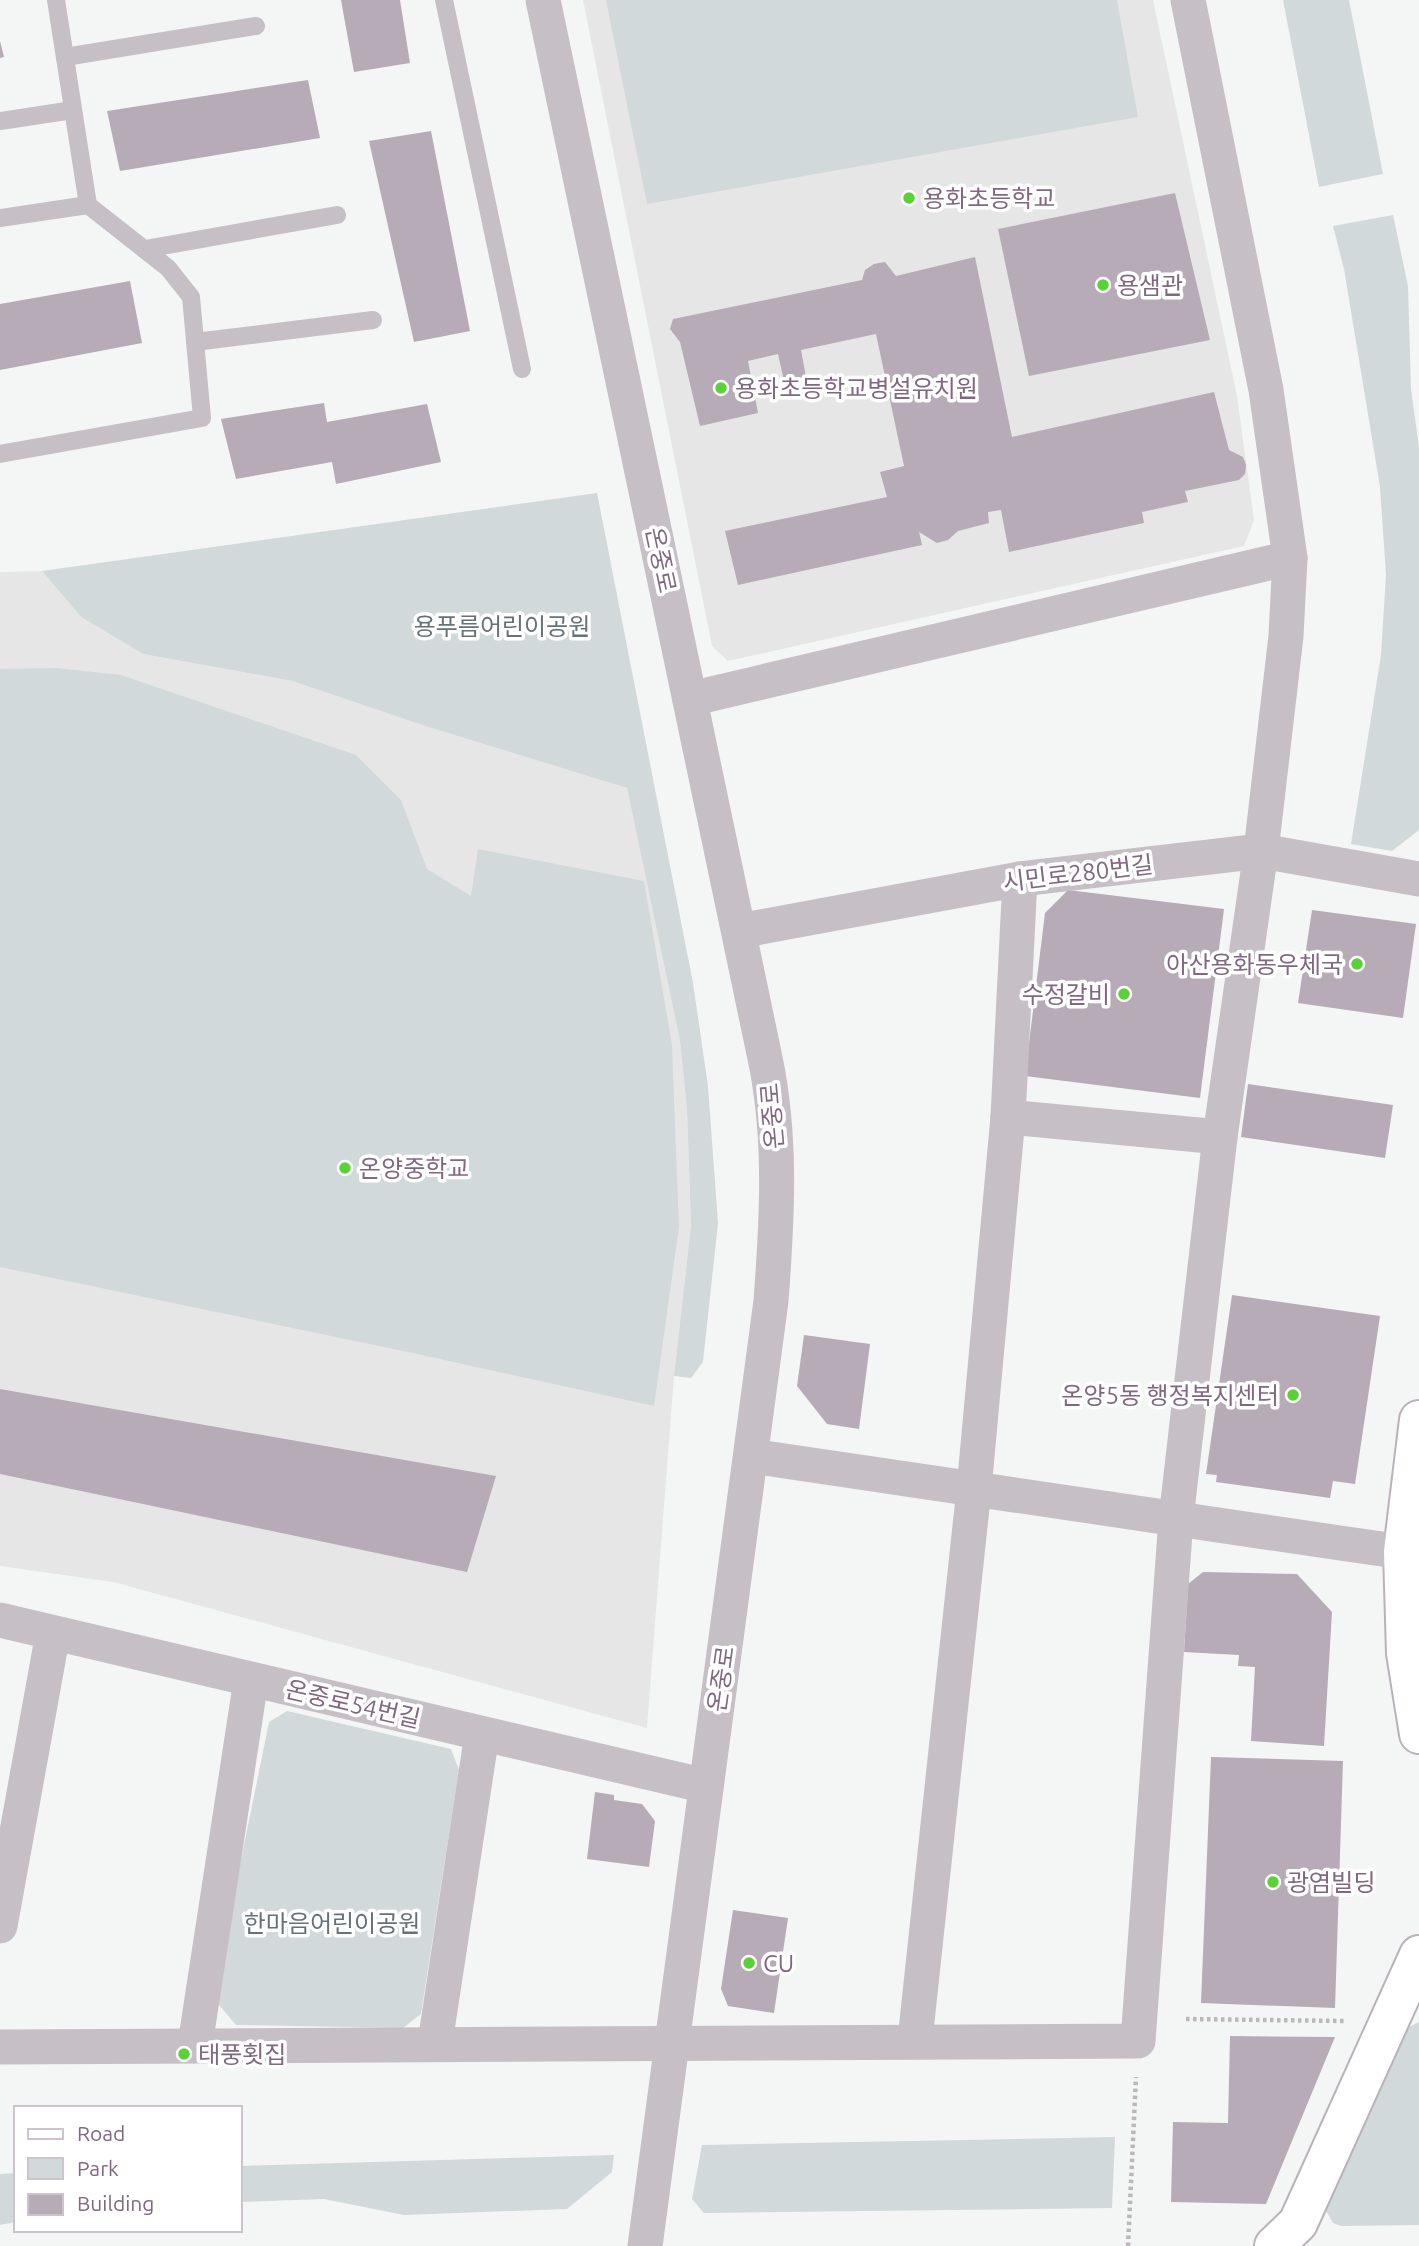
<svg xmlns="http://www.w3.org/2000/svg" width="1419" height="2246" viewBox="0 0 1419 2246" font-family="Ubuntu,'Noto Sans KR',sans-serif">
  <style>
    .built { fill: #e6e6e7 }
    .green { fill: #d2d9da }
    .building { fill: #b6abb6 }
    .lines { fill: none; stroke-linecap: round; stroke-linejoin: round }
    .secondary-casing { stroke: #bab2ba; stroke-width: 42 }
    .path { stroke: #bcb7bc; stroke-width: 4.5; stroke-dasharray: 3.5 3.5; stroke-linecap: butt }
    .service { stroke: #c6bfc6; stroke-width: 18 }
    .minor { stroke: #c6bfc6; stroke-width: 35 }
    .secondary { stroke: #fff; stroke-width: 38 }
    .poi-dot { fill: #5ad237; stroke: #fff; stroke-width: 2.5 }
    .labels { text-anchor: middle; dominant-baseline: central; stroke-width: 7; stroke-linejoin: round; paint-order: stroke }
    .poi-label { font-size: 24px; fill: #816881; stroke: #fff; text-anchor: start }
    .street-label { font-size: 24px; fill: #816881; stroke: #fff }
    .park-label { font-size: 24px; fill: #667279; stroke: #fff }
  </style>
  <rect width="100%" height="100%" fill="#f3f6f4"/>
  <g class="built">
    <polygon points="583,0 1153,0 1237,396 1254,520 1244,546 728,661 712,646"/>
    <polygon points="42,571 81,617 143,654 292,681 425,726 627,788 680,1041 687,1110 691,1225 674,1376 647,1728 113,1582 0,1566 0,572"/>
  </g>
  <g class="green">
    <polygon points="606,0 1117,0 1138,117 647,204"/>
    <polygon points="1283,0 1349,0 1383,174 1319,187"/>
    <polygon points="1393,215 1408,286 1411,389 1419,448 1419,830 1392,851 1351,844 1381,655 1386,575 1380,487 1344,269 1333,226"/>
    <polygon points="597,493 693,983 708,1086 718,1223 703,1362 691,1378 674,1376 691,1225 687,1110 680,1041 627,788 425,726 292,681 143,654 81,617 42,571"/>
    <polygon points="56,668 121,675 356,755 401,800 427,869 471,896 478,849 644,881 672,1045 679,1227 654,1406 408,1352 0,1267 0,669"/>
    <polygon points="287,1711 451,1749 459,1770 421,2014 403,2028 236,2025 213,1998 269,1722"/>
    <polygon points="1419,2022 1419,2225 1341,2226 1333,2223 1325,2209 1399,2032"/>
    <polygon points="1115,2137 1112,2208 704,2213 692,2199 702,2145"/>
    <polygon points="614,2155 612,2172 567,2209 404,2215 324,2199 240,2202 240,2166"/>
    <polygon points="16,2173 16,2222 0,2225 0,2174"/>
  </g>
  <g class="building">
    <polygon points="341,0 400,0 410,63 354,72"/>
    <polygon points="0,41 4,57 0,58"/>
    <polygon points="308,80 320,138 120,171 107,111"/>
    <polygon points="431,131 470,331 414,342 369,141"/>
    <polygon points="1175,193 1210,340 1029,376 998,229"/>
    <polygon points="975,257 1012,437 1214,392 1229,450 1243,457 1246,465 1245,474 1239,480 1185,491 1188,502 1142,512 1144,523 1009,552 1001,510 988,512 989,523 958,531 948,540 937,543 919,532 922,545 738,585 725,531 887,497 880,472 904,466 876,334 801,350 806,377 784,381 778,354 748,361 758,413 700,426 680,342 670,329 673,319 862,280 865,270 874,264 885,262 896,276"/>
    <polygon points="130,281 142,343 0,370 0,304"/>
    <polygon points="324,403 327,422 427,404 441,462 336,484 332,462 236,479 221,419"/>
    <polygon points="1068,890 1224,909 1200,1098 1025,1076 1045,913"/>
    <polygon points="1312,910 1416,924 1403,1018 1298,1003"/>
    <polygon points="1248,1084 1393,1105 1385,1158 1241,1137"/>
    <polygon points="1232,1295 1380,1316 1355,1484 1333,1481 1330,1498 1216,1482 1217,1475 1206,1474"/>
    <polygon points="804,1335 870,1344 859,1429 827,1424 797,1386"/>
    <polygon points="0,1389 496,1476 467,1572 0,1474"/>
    <polygon points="1203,1572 1297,1574 1332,1612 1324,1746 1251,1741 1255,1667 1238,1666 1239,1655 1184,1652 1188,1584"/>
    <polygon points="1211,1757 1343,1761 1335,2008 1201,2003"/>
    <polygon points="595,1792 614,1795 614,1800 642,1804 655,1821 649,1867 587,1859"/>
    <polygon points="733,1910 788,1918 774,2013 728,2006 721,1989"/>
    <polygon points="1230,2036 1335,2037 1266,2204 1171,2202 1173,2122 1228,2123"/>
  </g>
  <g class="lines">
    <defs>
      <g id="secondary">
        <polyline points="1419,1420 1403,1552 1406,1653 1419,1734"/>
        <polyline points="1274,2246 1298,2223 1419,1955"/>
      </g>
    </defs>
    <use href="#secondary" class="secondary-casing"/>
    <g class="path">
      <polyline points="1186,2019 1346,2021"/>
      <polyline points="1128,2246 1136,2077"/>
    </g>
    <g class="service">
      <polyline points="444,0 522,369"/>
      <polyline points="65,57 256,26"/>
      <polyline points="0,121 73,110"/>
      <polyline points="0,218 88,205"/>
      <polyline points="145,249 337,215"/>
      <polyline points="195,342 373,320"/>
      <polyline points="0,454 202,418 191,297 168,268 88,205 56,0"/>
    </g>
    <g class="minor">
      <path d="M543,0L765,1058C782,1138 777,1221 771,1301L645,2246"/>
      <polyline points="690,699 1290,558"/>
      <polyline points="739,931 1020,879 1261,851 1419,879"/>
      <polyline points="1008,1117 1220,1137"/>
      <polyline points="751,1456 1340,1543 1403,1552 1419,1551"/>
      <polyline points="0,1620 706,1786"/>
      <polyline points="0,1926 53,1633"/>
      <polyline points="915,2040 974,1489 1008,1117 1020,879"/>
      <polyline points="435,2043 482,1734"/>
      <polyline points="195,2045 251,1680"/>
      <polyline points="0,2047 1138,2041 1176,1519 1220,1137 1261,851 1286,636 1290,558 1266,390 1188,0"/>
    </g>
    <use href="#secondary" class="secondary"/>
  </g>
  <g class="poi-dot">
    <circle cx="909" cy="198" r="7"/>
    <circle cx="1103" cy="285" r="7"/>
    <circle cx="721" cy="388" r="7"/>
    <circle cx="1357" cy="964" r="7"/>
    <circle cx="1124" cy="994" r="7"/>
    <circle cx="345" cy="1168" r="7"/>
    <circle cx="1293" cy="1395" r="7"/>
    <circle cx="1273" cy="1882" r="7"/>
    <circle cx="749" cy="1963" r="7"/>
    <circle cx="184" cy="2054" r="7"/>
  </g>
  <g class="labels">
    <g class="poi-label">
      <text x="923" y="198">용화초등학교</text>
      <text x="1117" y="285">용샘관</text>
      <text x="735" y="388">용화초등학교병설유치원</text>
      <text x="1343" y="964" text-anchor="end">아산용화동우체국</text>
      <text x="1110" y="994" text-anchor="end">수정갈비</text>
      <text x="359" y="1168">온양중학교</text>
      <text x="1279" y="1395" text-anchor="end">온양5동 행정복지센터</text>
      <text x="1287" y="1882">광염빌딩</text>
      <text x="763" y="1963">CU</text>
      <text x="198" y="2054">태풍횟집</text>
    </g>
    <g class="street-label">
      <text transform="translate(661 560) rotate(78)">온중로</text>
      <text transform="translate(1078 873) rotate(-7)">시민로280번길</text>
      <text transform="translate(772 1116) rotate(-95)">온중로</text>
      <text transform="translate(721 1679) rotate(-82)">온중로</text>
      <text transform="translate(353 1704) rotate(13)">온중로54번길</text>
    </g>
    <g class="park-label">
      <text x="502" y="626">용푸름어린이공원</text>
      <text x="332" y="1923">한마음어린이공원</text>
    </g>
  </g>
  <rect x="14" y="2106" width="228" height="126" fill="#ffffff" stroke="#cdc3cd" stroke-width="2"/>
  <rect x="28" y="2129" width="35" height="10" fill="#ffffff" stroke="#cdc3cd" stroke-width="2"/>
  <text x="77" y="2141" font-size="21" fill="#816881">Road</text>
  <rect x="28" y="2158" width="35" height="21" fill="#d2d9da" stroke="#cdc3cd" stroke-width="2"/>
  <text x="77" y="2176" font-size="21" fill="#816881">Park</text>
  <rect x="28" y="2194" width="35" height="21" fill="#b6abb6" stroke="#cdc3cd" stroke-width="2"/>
  <text x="77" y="2211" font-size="21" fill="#816881">Building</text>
</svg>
